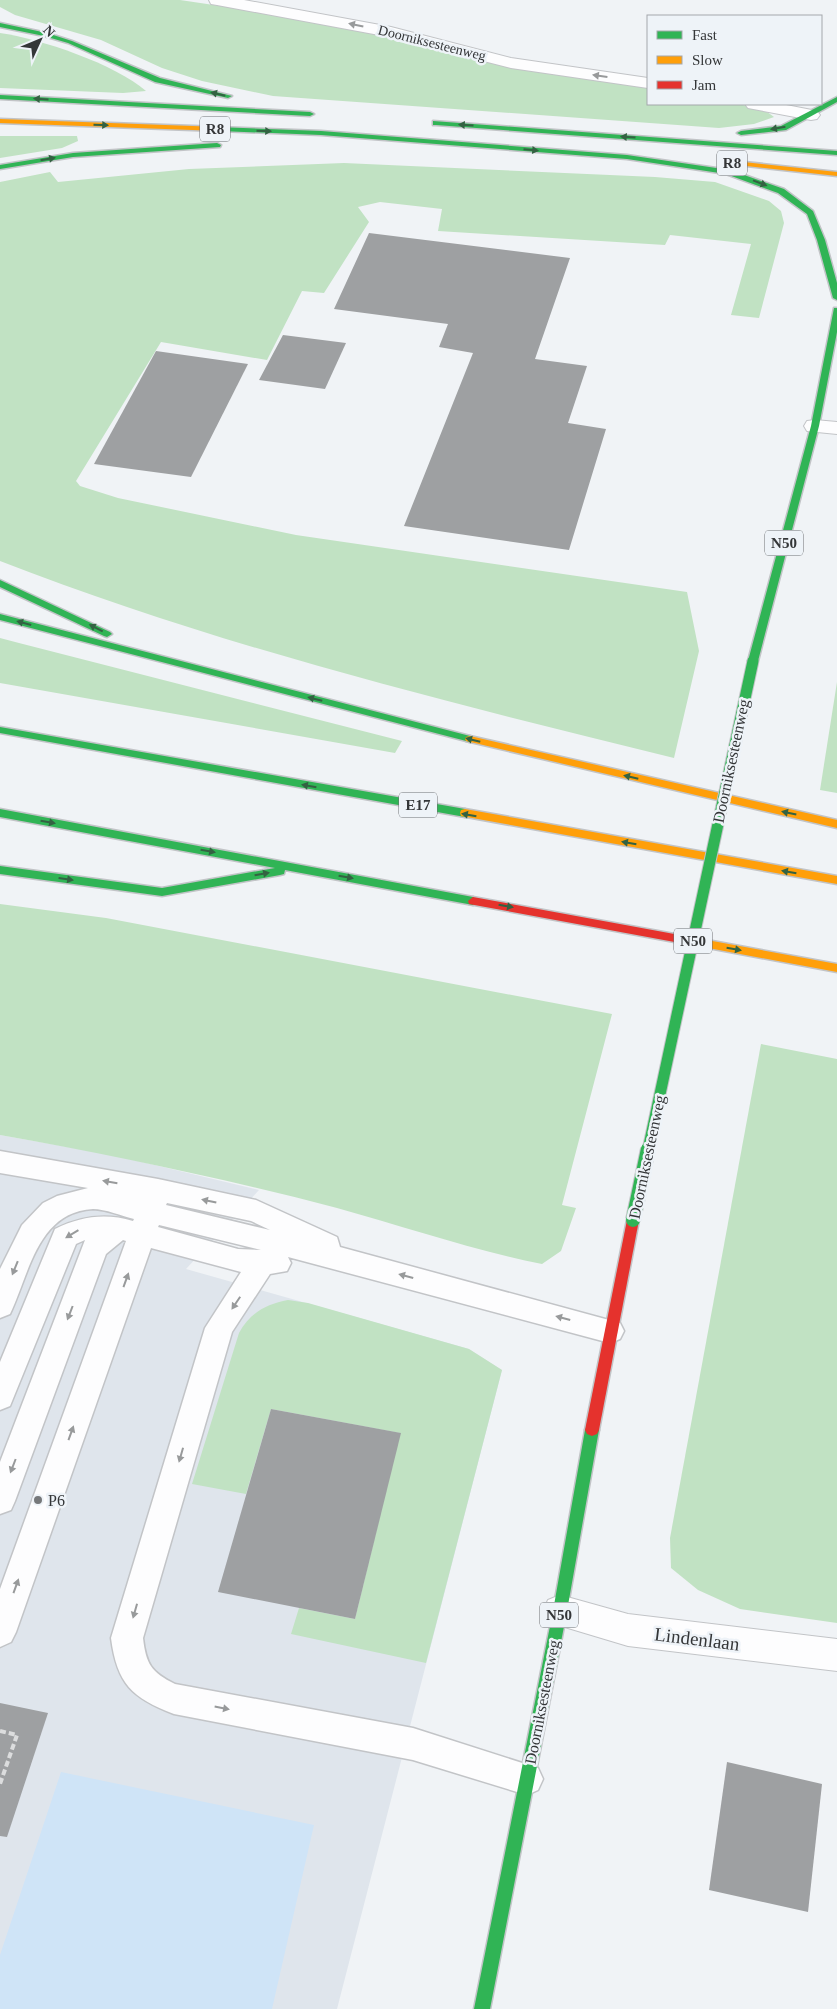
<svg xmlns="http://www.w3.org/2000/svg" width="837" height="2009" viewBox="0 0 837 2009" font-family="'Times New Roman',serif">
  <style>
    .built { fill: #dfe5ec }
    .green { fill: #c1e2c3 }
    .water { fill: #cfe4f7 }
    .building { fill: #9ea0a2 }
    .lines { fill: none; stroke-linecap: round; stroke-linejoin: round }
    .lane-casing { stroke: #c2c4c7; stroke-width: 3 }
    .street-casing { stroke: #c2c4c7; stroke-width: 2 }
    .fast-casing { stroke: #c2c4c7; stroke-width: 3 }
    .slow-casing { stroke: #c2c4c7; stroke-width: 3 }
    .jam-casing { stroke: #c2c4c7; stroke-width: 3 }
    .path { stroke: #dcddde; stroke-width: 4; stroke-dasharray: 6 3; stroke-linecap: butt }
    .lane { fill: #fdfdfe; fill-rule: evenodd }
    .street { fill: #fdfdfe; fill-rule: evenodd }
    .fast { fill: #30b455; fill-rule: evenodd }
    .slow { fill: #ff9f0a; fill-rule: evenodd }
    .jam { fill: #e5322d; fill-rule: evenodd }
    .fast-bridge-far1-casing { stroke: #c2c4c7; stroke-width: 13; stroke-linecap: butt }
    .fast-bridge-casing { stroke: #c2c4c7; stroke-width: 16; stroke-linecap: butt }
    .fast-bridge-far1 { stroke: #30b455; stroke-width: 11 }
    .fast-bridge { stroke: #30b455; stroke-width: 14 }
    .oneway { fill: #989a9b }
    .oneway2 { fill: #336242 }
    .poi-dot { fill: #76787a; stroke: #eef3f8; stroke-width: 2 }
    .labels { text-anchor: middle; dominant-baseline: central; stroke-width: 5; stroke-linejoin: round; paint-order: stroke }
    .far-street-label { font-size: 14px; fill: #343638; stroke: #eef3f8 }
    .shield { fill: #eef3f8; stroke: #6c6f72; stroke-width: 1 }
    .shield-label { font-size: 15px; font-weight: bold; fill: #343638 }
    .street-label { font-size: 16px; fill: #343638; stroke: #eef3f8 }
    .poi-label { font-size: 16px; fill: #343638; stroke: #eef3f8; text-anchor: start }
    .near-street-label { font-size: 19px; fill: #343638; stroke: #eef3f8 }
  </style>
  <rect width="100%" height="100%" fill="#f0f3f6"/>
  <polygon class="built" points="0,1135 113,1155 259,1190 186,1269 469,1349 502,1370 337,2009 0,2009"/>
  <g class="green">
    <path d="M0,0H180L282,15L648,88V104C681,104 749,96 774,117L754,124L719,128L273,96L202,81L162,68L101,40L15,15L0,7Z"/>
    <path d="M0,33C41,39 115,64 146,91L123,93L0,88Z"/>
    <polygon points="0,136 77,136 78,141 62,148 0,158"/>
    <path d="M344,163L655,177L715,182L769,201L781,211L784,223L759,318L731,315L751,244L670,235L665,245L438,231L442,209L380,202L358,207L369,222L324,293L302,291L267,360L161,342L76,481L80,486L118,498L296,535L687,592L699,651L674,758C447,702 218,646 0,561V182L50,172L58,182L189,169Z"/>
    <polygon points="0,638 19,643 402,741 395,753 0,683"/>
    <polygon points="837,682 837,793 820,790"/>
    <path d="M0,904L106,918L612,1014L562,1205L576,1208L561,1251L542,1264C472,1250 406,1227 337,1208C226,1179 113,1155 0,1135Z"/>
    <polygon points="761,1044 837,1059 837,1623 740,1609 698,1590 671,1568 670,1538"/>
    <path d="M288,1300L308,1303L469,1349L502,1370L426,1663L291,1634L299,1608L355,1619L400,1433L271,1409L246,1494L192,1484L239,1333C250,1313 266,1304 288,1300Z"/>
  </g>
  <polygon class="water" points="61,1772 314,1825 272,2009 0,2009 0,1955"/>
  <g class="building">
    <polygon points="369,233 570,258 535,359 587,366 568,423 606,429 569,550 404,526 473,353 439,347 448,324 334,309"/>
    <polygon points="283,335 346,343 325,389 259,380"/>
    <polygon points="156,351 248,364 191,477 94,464"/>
    <polygon points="271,1409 401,1433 355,1619 218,1592"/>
    <polygon points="0,1703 48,1713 7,1837 0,1836"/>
    <polygon points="727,1762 822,1784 808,1912 709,1890"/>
  </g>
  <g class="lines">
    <defs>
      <path id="lane" d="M0,1151L158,1179L256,1200L337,1237L340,1247L620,1323L624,1331L620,1339L610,1343L288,1257L291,1263L287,1271L270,1274L232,1332L143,1638C146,1664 151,1672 175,1684L413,1728L538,1768L543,1779L538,1790L527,1795L413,1760L174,1714C132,1698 117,1684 111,1638L205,1328L241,1272L151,1248L16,1632L11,1642L0,1647V1589L126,1241L123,1240L106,1254L15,1501L11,1510L0,1514V1462L85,1240L76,1244L10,1406L0,1410V1362L55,1229C81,1216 106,1213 133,1221L134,1219C122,1216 105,1209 93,1209C37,1212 29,1275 10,1314L0,1318V1269L22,1225L43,1203L57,1196L88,1188L0,1173ZM167,1203L251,1221L270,1230L166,1205ZM159,1225L261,1250L238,1249L158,1227Z"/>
      <g id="street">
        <polygon points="209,0 244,0 391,27 511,58 648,78 648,88 511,68 390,37 217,5 211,4"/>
        <polygon points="745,104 781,104 817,111 820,115 817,119 811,120 748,108"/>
        <polygon points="815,420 837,422 837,434 807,431 804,426 807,421"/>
        <polygon points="560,1595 628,1614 837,1639 837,1671 628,1646 548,1622 543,1611 548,1600"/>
      </g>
      <g id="fast">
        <polygon points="0,23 47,33 72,41 160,78 232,96 228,98 155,82 68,43 44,36 0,27"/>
        <polygon points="0,95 310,112 314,114 310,116 0,99"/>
        <polygon points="837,97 837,102 786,130 741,135 737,133 741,131 781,126"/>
        <polygon points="433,121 837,151 837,155 436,125 433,125"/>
        <polygon points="217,127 321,131 627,155 730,170 784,189 813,211 825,240 837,283 837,300 833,298 817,240 807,214 778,193 726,174 627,159 321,135 220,131 217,131"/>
        <polygon points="217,143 221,145 220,147 73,157 0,169 0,165 73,153"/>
        <polygon points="834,308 837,308 837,332 819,426 758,661 753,664 748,661 811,426"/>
        <polygon points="0,580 110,632 112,634 107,637 104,636 0,587"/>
        <polygon points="0,614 470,736 475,739 470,742 0,620"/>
        <polygon points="0,727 465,809 470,813 465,817 0,733"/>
        <polygon points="0,809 473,897 478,901 473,905 285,870 284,874 280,875 162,896 0,874 0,866 162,888 275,868 0,817"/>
        <polygon points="592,1424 597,1426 599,1430 567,1611 490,2009 474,2009 553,1611 585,1430 587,1426"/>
      </g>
      <g id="slow">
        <polygon points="0,119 220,127 224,129 220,131 0,123"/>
        <polygon points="735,161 837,172 837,176 738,165 735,165"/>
        <polygon points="470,736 837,820 837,828 466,741 465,739 466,737"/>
        <polygon points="465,809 837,876 837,884 461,816 460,813 461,810"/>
        <polygon points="707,940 837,964 837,972 703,947 702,944"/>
      </g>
      <g id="jam">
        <polygon points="473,897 707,940 712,944 707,948 469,904 468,901"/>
        <polygon points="633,1215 637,1216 639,1220 599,1430 597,1434 592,1436 587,1434 585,1430 627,1220 629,1216"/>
      </g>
    </defs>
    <use href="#lane" class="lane-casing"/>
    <use href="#street" class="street-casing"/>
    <use href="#fast" class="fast-casing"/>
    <use href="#slow" class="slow-casing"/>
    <use href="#jam" class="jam-casing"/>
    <polyline class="path" points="0,1731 17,1735 0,1784"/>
    <use href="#lane" class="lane"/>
    <use href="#street" class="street"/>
    <use href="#fast" class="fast"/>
    <use href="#slow" class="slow"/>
    <use href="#jam" class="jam"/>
    <defs>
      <polyline id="fast-bridge-far1" points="648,1150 753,661"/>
      <polyline id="fast-bridge" points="633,1220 648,1149"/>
    </defs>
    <use href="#fast-bridge-far1" class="fast-bridge-far1-casing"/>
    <use href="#fast-bridge" class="fast-bridge-casing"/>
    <use href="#fast-bridge-far1" class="fast-bridge-far1"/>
    <use href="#fast-bridge" class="fast-bridge"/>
  </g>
  <defs><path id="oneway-solid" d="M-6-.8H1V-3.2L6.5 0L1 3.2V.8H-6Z" transform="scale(1.25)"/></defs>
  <g class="oneway">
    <use href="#oneway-solid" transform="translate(356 25) rotate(-168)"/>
    <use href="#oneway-solid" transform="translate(600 76) rotate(-172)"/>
    <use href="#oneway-solid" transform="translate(110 1182) rotate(-170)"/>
    <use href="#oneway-solid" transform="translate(209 1201) rotate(-168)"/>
    <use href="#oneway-solid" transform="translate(72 1234) rotate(149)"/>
    <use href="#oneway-solid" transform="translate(15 1268) rotate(112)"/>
    <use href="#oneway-solid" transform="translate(406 1276) rotate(-165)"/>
    <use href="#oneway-solid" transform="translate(126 1280) rotate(-70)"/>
    <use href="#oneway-solid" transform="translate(236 1303) rotate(124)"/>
    <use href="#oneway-solid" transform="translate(70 1313) rotate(111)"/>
    <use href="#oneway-solid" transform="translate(563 1318) rotate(-165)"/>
    <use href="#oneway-solid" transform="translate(71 1433) rotate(-70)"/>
    <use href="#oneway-solid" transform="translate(181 1455) rotate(106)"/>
    <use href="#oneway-solid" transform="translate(13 1466) rotate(111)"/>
    <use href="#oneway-solid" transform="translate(16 1586) rotate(-70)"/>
    <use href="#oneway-solid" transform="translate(135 1611) rotate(106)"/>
    <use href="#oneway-solid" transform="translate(222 1708) rotate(11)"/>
  </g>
  <g class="oneway2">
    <use href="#oneway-solid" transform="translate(218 94) rotate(-167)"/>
    <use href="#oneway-solid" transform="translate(41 99) rotate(-177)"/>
    <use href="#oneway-solid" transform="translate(101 125) rotate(2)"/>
    <use href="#oneway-solid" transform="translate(466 125) rotate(-176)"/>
    <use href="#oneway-solid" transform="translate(778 128) rotate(170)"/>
    <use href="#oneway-solid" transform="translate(264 131) rotate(2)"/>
    <use href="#oneway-solid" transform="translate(628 137) rotate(-176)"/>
    <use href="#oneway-solid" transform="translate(531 150) rotate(5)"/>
    <use href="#oneway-solid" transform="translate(48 159) rotate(-10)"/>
    <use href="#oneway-solid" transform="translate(760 183) rotate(21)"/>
    <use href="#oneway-solid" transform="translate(24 623) rotate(-165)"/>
    <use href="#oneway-solid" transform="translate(96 628) rotate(-153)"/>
    <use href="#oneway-solid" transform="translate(315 699) rotate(-166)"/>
    <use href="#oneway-solid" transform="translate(473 740) rotate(-166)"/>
    <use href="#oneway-solid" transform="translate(631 777) rotate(-167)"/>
    <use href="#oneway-solid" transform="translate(309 786) rotate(-170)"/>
    <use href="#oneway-solid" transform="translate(789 813) rotate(-168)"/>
    <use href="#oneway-solid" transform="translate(469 815) rotate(-170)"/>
    <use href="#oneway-solid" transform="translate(48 822) rotate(10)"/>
    <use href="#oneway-solid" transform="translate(629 843) rotate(-170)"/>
    <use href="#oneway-solid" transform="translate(208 851) rotate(10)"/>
    <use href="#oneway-solid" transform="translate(789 872) rotate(-170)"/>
    <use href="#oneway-solid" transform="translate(262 874) rotate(-10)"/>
    <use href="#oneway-solid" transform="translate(346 877) rotate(10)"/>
    <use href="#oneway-solid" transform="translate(66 879) rotate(8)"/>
    <use href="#oneway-solid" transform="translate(506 906) rotate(10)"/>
    <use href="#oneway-solid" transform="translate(734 949) rotate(10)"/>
  </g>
  <circle class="poi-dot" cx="38" cy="1500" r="5"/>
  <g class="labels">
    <g class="far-street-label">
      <text transform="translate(432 43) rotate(14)">Doorniksesteenweg</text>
    </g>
    <g class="shield">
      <rect x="200" y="116.5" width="30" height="25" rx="4"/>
      <rect x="717" y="150.5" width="30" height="25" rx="4"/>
      <rect x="765" y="530.5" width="38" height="25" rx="4"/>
      <rect x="399" y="792.5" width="38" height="25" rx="4"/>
      <rect x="674" y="928.5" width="38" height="25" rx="4"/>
      <rect x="540" y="1602.5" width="38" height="25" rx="4"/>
    </g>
    <g class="shield-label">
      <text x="215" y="129">R8</text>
      <text x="732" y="163">R8</text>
      <text x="784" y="543">N50</text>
      <text x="418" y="805">E17</text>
      <text x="693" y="941">N50</text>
      <text x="559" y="1615">N50</text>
    </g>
    <g class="street-label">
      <text transform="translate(731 761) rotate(-78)">Doorniksesteenweg</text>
      <text transform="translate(647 1157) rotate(-78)">Doorniksesteenweg</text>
      <text transform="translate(542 1702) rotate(-79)">Doorniksesteenweg</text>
    </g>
    <g class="poi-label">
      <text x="48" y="1500">P6</text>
    </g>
    <g class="near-street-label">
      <text transform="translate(697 1639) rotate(7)">Lindenlaan</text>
    </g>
  </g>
  <rect x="647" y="15" width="175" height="90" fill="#eef3f8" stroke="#a4a7ab"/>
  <rect x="657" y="31" width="25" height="8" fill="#30b455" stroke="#a4a7ab"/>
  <text x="692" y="40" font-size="15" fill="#343638">Fast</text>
  <rect x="657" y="56" width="25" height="8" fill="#ff9f0a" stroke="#a4a7ab"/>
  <text x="692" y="65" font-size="15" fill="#343638">Slow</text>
  <rect x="657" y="81" width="25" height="8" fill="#e5322d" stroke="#a4a7ab"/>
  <text x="692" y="90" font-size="15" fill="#343638">Jam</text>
  <g transform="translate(40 40) rotate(46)" stroke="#eef3f8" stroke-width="4" paint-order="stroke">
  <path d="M0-4L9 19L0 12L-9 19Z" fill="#343638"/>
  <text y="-8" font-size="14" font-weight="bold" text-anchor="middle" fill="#343638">N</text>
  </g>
</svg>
